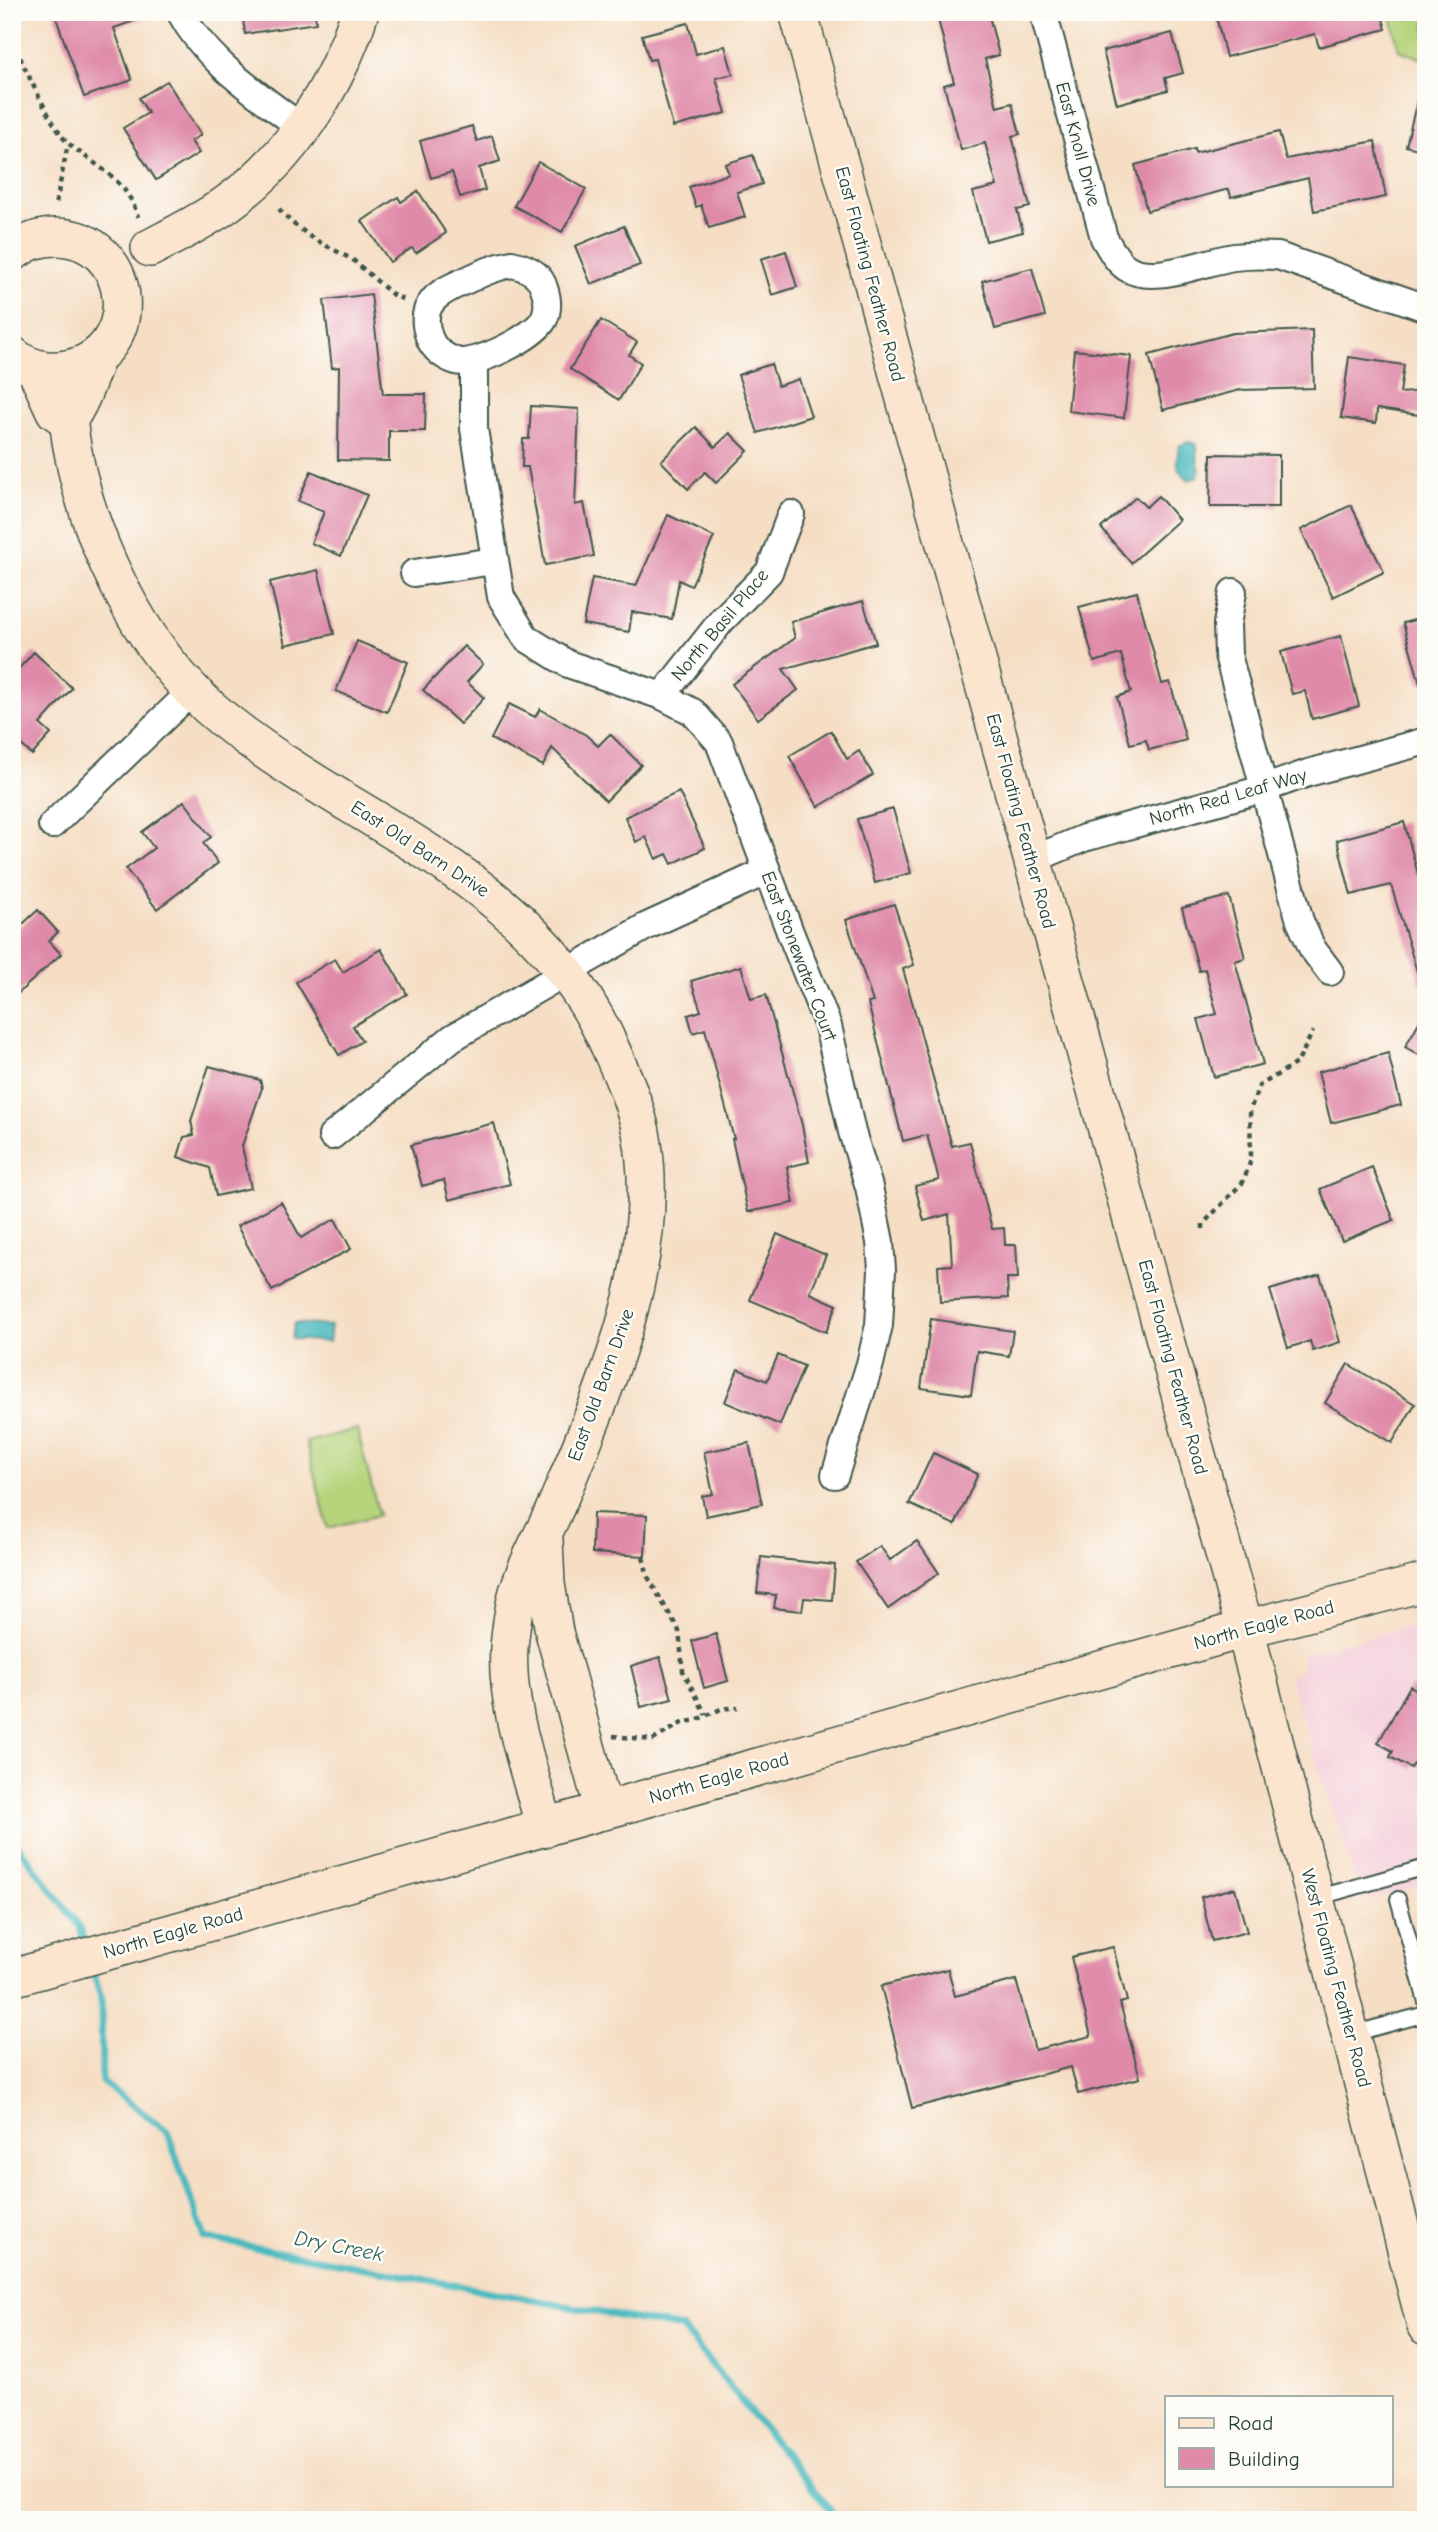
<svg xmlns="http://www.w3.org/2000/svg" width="1438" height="2532" viewBox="0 0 1438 2532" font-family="'Comic Neue',sans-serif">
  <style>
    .built { fill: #f5cfda }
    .green { fill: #b5d47b; stroke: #6a8858; stroke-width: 2 }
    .water { fill: #4ab9bf; stroke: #347b7a; stroke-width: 2 }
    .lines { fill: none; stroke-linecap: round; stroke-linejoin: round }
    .stream { stroke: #4ab9bf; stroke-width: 7 }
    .building { fill: #df8aa9 }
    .lane-casing { stroke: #3f554a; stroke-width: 18 }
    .street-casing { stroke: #3f554a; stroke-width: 30 }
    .secondary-casing { stroke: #3f554a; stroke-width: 40 }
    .path { stroke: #3f554a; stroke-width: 4.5; stroke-dasharray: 5 5; stroke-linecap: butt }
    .lane { stroke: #fff; stroke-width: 14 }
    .street { stroke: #fff; stroke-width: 26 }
    .secondary { stroke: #fbe5cf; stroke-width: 37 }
    .labels { text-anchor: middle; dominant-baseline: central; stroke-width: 5; stroke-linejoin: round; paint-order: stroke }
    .street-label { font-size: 19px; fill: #1f3d34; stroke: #fdfcf7 }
    .water-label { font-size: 21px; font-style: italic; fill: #2c625e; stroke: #fdfcf7 }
  </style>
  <rect width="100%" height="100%" fill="#fdfcf7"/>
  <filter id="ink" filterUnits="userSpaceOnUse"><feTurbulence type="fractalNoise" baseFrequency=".0143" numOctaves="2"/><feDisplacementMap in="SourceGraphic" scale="14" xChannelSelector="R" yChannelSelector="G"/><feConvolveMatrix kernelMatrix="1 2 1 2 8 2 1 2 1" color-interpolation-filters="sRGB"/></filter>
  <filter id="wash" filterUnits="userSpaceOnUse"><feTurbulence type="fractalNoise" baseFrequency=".00686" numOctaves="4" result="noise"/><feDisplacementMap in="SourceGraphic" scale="28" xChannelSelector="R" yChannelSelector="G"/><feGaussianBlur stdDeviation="1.57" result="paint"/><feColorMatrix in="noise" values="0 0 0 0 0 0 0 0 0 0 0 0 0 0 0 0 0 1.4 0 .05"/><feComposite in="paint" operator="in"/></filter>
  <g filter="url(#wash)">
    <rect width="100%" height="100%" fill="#f5dec4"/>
    <polygon class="built" points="1426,1622 1426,1885 1363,1901 1291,1686 1290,1676 1300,1672 1303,1665 1302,1655 1310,1652"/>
    <g class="green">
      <polygon points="1390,12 1426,12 1426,60 1399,50"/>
      <polygon points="357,1429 379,1515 328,1528 306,1442"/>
    </g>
    <g class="water">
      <path d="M1188,442L1196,444C1199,453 1195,460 1200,469L1197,477L1189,480C1176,471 1176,461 1179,446Z"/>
      <polygon points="294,1323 331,1326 329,1342 292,1339"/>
    </g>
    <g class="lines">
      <g class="stream">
        <polyline points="12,1838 80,1927 86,1947"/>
        <polyline points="91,1965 101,1997 102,2082 167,2131 205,2238 682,2328 838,2520"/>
      </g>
    </g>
    <g id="blocks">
      <g class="building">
        <polygon points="54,12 151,12 151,15 114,28 132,80 84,97"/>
        <polygon points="242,12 315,12 316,23 245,34"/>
        <polygon points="936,12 988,12 999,55 985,59 997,107 1012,103 1020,134 1012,136 1030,207 1017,210 1023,232 986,241 973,192 997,186 985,143 961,150 944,85 954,82"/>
        <polygon points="1215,12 1381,12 1386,29 1319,47 1315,34 1226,57"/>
        <polygon points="688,23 696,54 725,46 733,74 716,78 726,113 673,127 655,59 649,60 642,35"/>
        <polygon points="1172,33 1183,73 1165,78 1168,90 1117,104 1103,51"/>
        <polygon points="167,81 201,135 191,141 199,153 156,180 123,128 148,113 139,98"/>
        <polygon points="1419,92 1426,93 1426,151 1406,146"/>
        <polygon points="472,126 477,141 492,136 500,161 479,168 485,190 460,197 452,172 431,178 420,141"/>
        <polygon points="1279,132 1286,159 1375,141 1386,197 1314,211 1308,178 1231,197 1229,189 1147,211 1135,165 1194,149 1195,153"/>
        <polygon points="753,155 762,184 737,192 745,217 709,228 701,205 696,207 689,187 729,174 725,164"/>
        <polygon points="538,162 586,189 562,232 514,206"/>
        <polygon points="418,191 446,233 416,253 412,248 390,262 362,221 398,197 401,202"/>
        <polygon points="624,226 640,265 591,284 575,246"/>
        <polygon points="786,251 797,287 772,295 761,259"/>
        <polygon points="1032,268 1045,316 995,329 982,281"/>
        <polygon points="371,294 383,394 426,394 425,431 389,431 389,461 338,460 339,367 332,368 324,300"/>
        <polygon points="601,320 637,342 629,355 641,363 619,400 570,369"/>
        <polygon points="1312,330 1314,388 1240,390 1163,410 1149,355 1233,333"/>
        <polygon points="1074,350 1131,356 1124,418 1068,411"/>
        <polygon points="1349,357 1404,365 1400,393 1426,391 1426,416 1377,409 1376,423 1341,418"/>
        <polygon points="771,364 778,386 799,379 811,416 758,433 738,375"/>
        <polygon points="531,406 579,409 575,505 584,503 594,556 545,565 528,467 522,467 523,439 529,439"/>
        <polygon points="696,427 715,447 730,433 748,451 716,483 705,472 688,489 661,461"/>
        <polygon points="1211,454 1279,455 1279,507 1210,507"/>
        <polygon points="311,471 367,495 341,556 311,543 324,512 298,501"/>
        <polygon points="1158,496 1179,520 1131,563 1101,528 1136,497 1146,507"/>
        <polygon points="1351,505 1384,572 1333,597 1301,530"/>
        <polygon points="668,515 714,537 691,586 679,580 672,619 632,612 629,632 583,624 592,578 636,586"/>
        <polygon points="318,570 334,634 285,645 270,582"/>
        <polygon points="1137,592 1162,684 1170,682 1186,740 1149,750 1146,740 1130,744 1117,697 1131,692 1121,654 1094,662 1079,607"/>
        <polygon points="863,601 876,643 783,669 798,690 758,719 732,684 795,638 791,622"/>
        <polygon points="1426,617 1426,683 1420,684 1403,623"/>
        <polygon points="1341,636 1359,706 1312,719 1305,691 1292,694 1281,652"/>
        <polygon points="357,641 408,662 387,712 336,691"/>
        <polygon points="464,646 483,664 467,682 484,698 460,724 423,690"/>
        <polygon points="34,652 72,688 40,724 51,734 32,755 12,736 12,676"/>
        <polygon points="509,704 535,717 540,709 586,735 598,746 610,734 641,765 606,801 552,748 543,766 491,739"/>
        <polygon points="831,731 847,759 859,751 873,775 818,807 789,756"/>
        <polygon points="679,792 705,848 672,864 667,854 656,859 646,837 636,842 625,817"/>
        <polygon points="184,801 211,837 203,843 218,863 157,909 126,869 154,848 142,832"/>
        <polygon points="893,809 911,873 875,883 857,819"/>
        <polygon points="1404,822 1423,893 1426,893 1426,984 1421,985 1391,885 1351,895 1337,840"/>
        <polygon points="1229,896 1245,958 1235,961 1263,1064 1214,1077 1198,1019 1217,1014 1205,969 1199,971 1182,908"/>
        <polygon points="894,904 914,965 903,969 952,1146 970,1142 992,1229 1004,1228 1005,1245 1016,1245 1018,1278 1007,1278 1008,1298 940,1302 938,1266 952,1265 949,1214 924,1221 915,1186 939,1180 927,1135 903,1141 868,1003 873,1002 846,920"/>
        <polygon points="38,910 58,932 49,941 61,954 12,999 12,934"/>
        <polygon points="381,949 407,994 353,1026 362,1041 339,1055 296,982 335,959 343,972"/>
        <polygon points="741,966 751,999 766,995 802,1125 809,1162 787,1167 794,1203 748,1212 732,1139 734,1139 705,1029 693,1033 688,1015 701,1011 691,981"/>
        <polygon points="1426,1010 1426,1059 1405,1047"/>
        <polygon points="1388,1053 1401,1105 1331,1123 1318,1072"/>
        <polygon points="209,1066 260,1080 262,1088 242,1146 251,1188 216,1196 210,1168 178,1157 184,1137 194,1135 191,1121"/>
        <polygon points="494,1123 510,1184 449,1200 444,1180 422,1186 411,1145"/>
        <polygon points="1372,1167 1394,1220 1342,1241 1320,1189"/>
        <polygon points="281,1202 301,1238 335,1219 351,1249 272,1291 237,1226"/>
        <polygon points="777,1234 826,1255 810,1293 837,1305 826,1332 750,1300"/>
        <polygon points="1320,1275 1340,1342 1313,1351 1310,1341 1288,1348 1270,1290"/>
        <polygon points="931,1319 1013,1331 1009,1356 977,1351 971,1395 921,1388"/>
        <polygon points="778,1355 804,1366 780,1425 725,1402 738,1369 767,1381"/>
        <polygon points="1348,1364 1415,1404 1392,1443 1325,1403"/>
        <polygon points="749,1443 762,1504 706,1516 702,1496 713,1494 704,1452"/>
        <polygon points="933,1453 978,1474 955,1525 909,1504"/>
        <polygon points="593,1513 647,1515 645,1556 592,1553"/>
        <polygon points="917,1541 939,1573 888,1609 856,1562 880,1546 890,1560"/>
        <polygon points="761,1557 835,1565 832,1600 804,1598 802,1611 774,1608 776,1595 757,1593"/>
        <polygon points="716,1634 728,1681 704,1688 692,1641"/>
        <polygon points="660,1657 672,1699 641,1707 631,1666"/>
        <polygon points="1410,1686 1426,1695 1426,1770 1414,1764 1411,1768 1390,1757 1393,1751 1378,1743"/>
        <polygon points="1235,1888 1247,1932 1212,1941 1201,1897"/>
        <polygon points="1113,1947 1127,2001 1120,2003 1140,2078 1078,2094 1071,2067 912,2108 881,1986 948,1969 955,1996 1016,1980 1035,2050 1091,2036 1071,1957"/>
      </g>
    </g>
  </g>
  <g filter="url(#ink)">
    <use href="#blocks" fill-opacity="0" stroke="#3f554a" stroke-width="2"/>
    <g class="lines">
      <defs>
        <g id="lane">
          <polyline points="1316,1898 1426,1867"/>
          <polyline points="1398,1899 1426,2002"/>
          <polyline points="1352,2034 1426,2014"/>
        </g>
        <g id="street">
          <path d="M180,12C208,64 258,94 303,129"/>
          <path d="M1043,12L1104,238C1110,248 1116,261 1127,268C1154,285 1205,261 1234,257C1249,255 1263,255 1278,256L1426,308"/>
          <path d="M512,264C525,267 540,273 544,288C548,299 549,308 544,319C535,337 474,367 456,361C444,357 433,349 429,337C417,303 439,292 467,280C482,273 495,267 512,264Z"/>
          <polyline points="474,361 474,429 501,597 526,638 568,664 662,696 693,712 719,742 790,932 828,1026 852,1132 869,1187 880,1242 882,1270 879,1325 870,1364 835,1475"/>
          <polyline points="414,573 494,561"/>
          <polyline points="1233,592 1227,624 1228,655 1300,921 1312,948 1330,972"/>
          <polyline points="662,696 722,620 769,572 791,514"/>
          <polyline points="52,825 192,691"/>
          <polyline points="1032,860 1084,838 1263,789 1308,773 1426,741"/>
          <polyline points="332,1136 452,1038 645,927 767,871"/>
        </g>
        <g id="secondary">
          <polyline points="798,12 1245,1629 1426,2326"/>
          <path d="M150,248C175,235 201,222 224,206C290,160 336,88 360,12"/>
          <path d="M12,253C26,242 39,237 56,237C136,238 146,354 67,369C48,373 27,368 12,355"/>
          <path d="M35,368L55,411L68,420C82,401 88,378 97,357"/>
          <path d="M68,420C81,528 137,650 223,719C357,827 533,875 609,1045C621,1072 635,1103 641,1132C665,1257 604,1391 557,1504C545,1532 528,1560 519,1589C513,1606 511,1629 509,1647C505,1705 530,1772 545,1828"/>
          <polyline points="544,1540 546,1584 554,1632 604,1811"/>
          <polyline points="12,1978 1245,1629 1426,1582"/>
        </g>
      </defs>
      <use href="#lane" class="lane-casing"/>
      <use href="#street" class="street-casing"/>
      <use href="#secondary" class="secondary-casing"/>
      <g class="path">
        <path d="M12,39C20,59 54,132 69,144C97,167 127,179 138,217"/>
        <polyline points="56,203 68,144"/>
        <polyline points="279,209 291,222 314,239 353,260 393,295 405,300"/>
        <polyline points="1203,1229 1203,1224 1243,1182 1251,1160 1250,1110 1259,1086 1298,1062 1313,1031"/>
        <polyline points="643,1557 648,1577 679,1631 683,1671 706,1715"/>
        <polyline points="613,1736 653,1740 682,1723 696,1720 721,1709 738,1707"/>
      </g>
      <use href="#lane" class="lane"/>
      <use href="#street" class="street"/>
      <use href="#secondary" class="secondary"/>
    </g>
  </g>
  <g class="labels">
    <g class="street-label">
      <text transform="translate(1078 144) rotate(75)">East Knoll Drive</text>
      <text transform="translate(870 274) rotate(75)">East Floating Feather Road</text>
      <text transform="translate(720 625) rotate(-50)">North Basil Place</text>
      <text transform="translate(1228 797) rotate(-16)">North Red Leaf Way</text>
      <text transform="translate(1021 821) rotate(75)">East Floating Feather Road</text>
      <text transform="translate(420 849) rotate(33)">East Old Barn Drive</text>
      <text transform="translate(799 956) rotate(69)">East Stonewater Court</text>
      <text transform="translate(1173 1367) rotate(75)">East Floating Feather Road</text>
      <text transform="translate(601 1385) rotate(-70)">East Old Barn Drive</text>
      <text transform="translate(1264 1625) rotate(-15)">North Eagle Road</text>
      <text transform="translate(719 1778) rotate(-16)">North Eagle Road</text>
      <text transform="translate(173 1933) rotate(-16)">North Eagle Road</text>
      <text transform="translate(1336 1978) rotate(75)">West Floating Feather Road</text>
    </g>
    <g class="water-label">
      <text transform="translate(339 2246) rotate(11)">Dry Creek</text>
    </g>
  </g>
  <rect width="1438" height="2532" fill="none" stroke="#fdfcf7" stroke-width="42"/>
  <rect x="1165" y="2396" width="228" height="91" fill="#fdfcf7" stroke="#a4b0a9" stroke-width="2"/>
  <rect x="1179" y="2418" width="35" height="10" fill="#fbe5cf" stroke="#a4b0a9" stroke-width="2"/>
  <text x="1228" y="2430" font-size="21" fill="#1f3d34">Road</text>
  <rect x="1179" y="2448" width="35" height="21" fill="#df8aa9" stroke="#a4b0a9" stroke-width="2"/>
  <text x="1228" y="2466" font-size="21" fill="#1f3d34">Building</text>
</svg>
